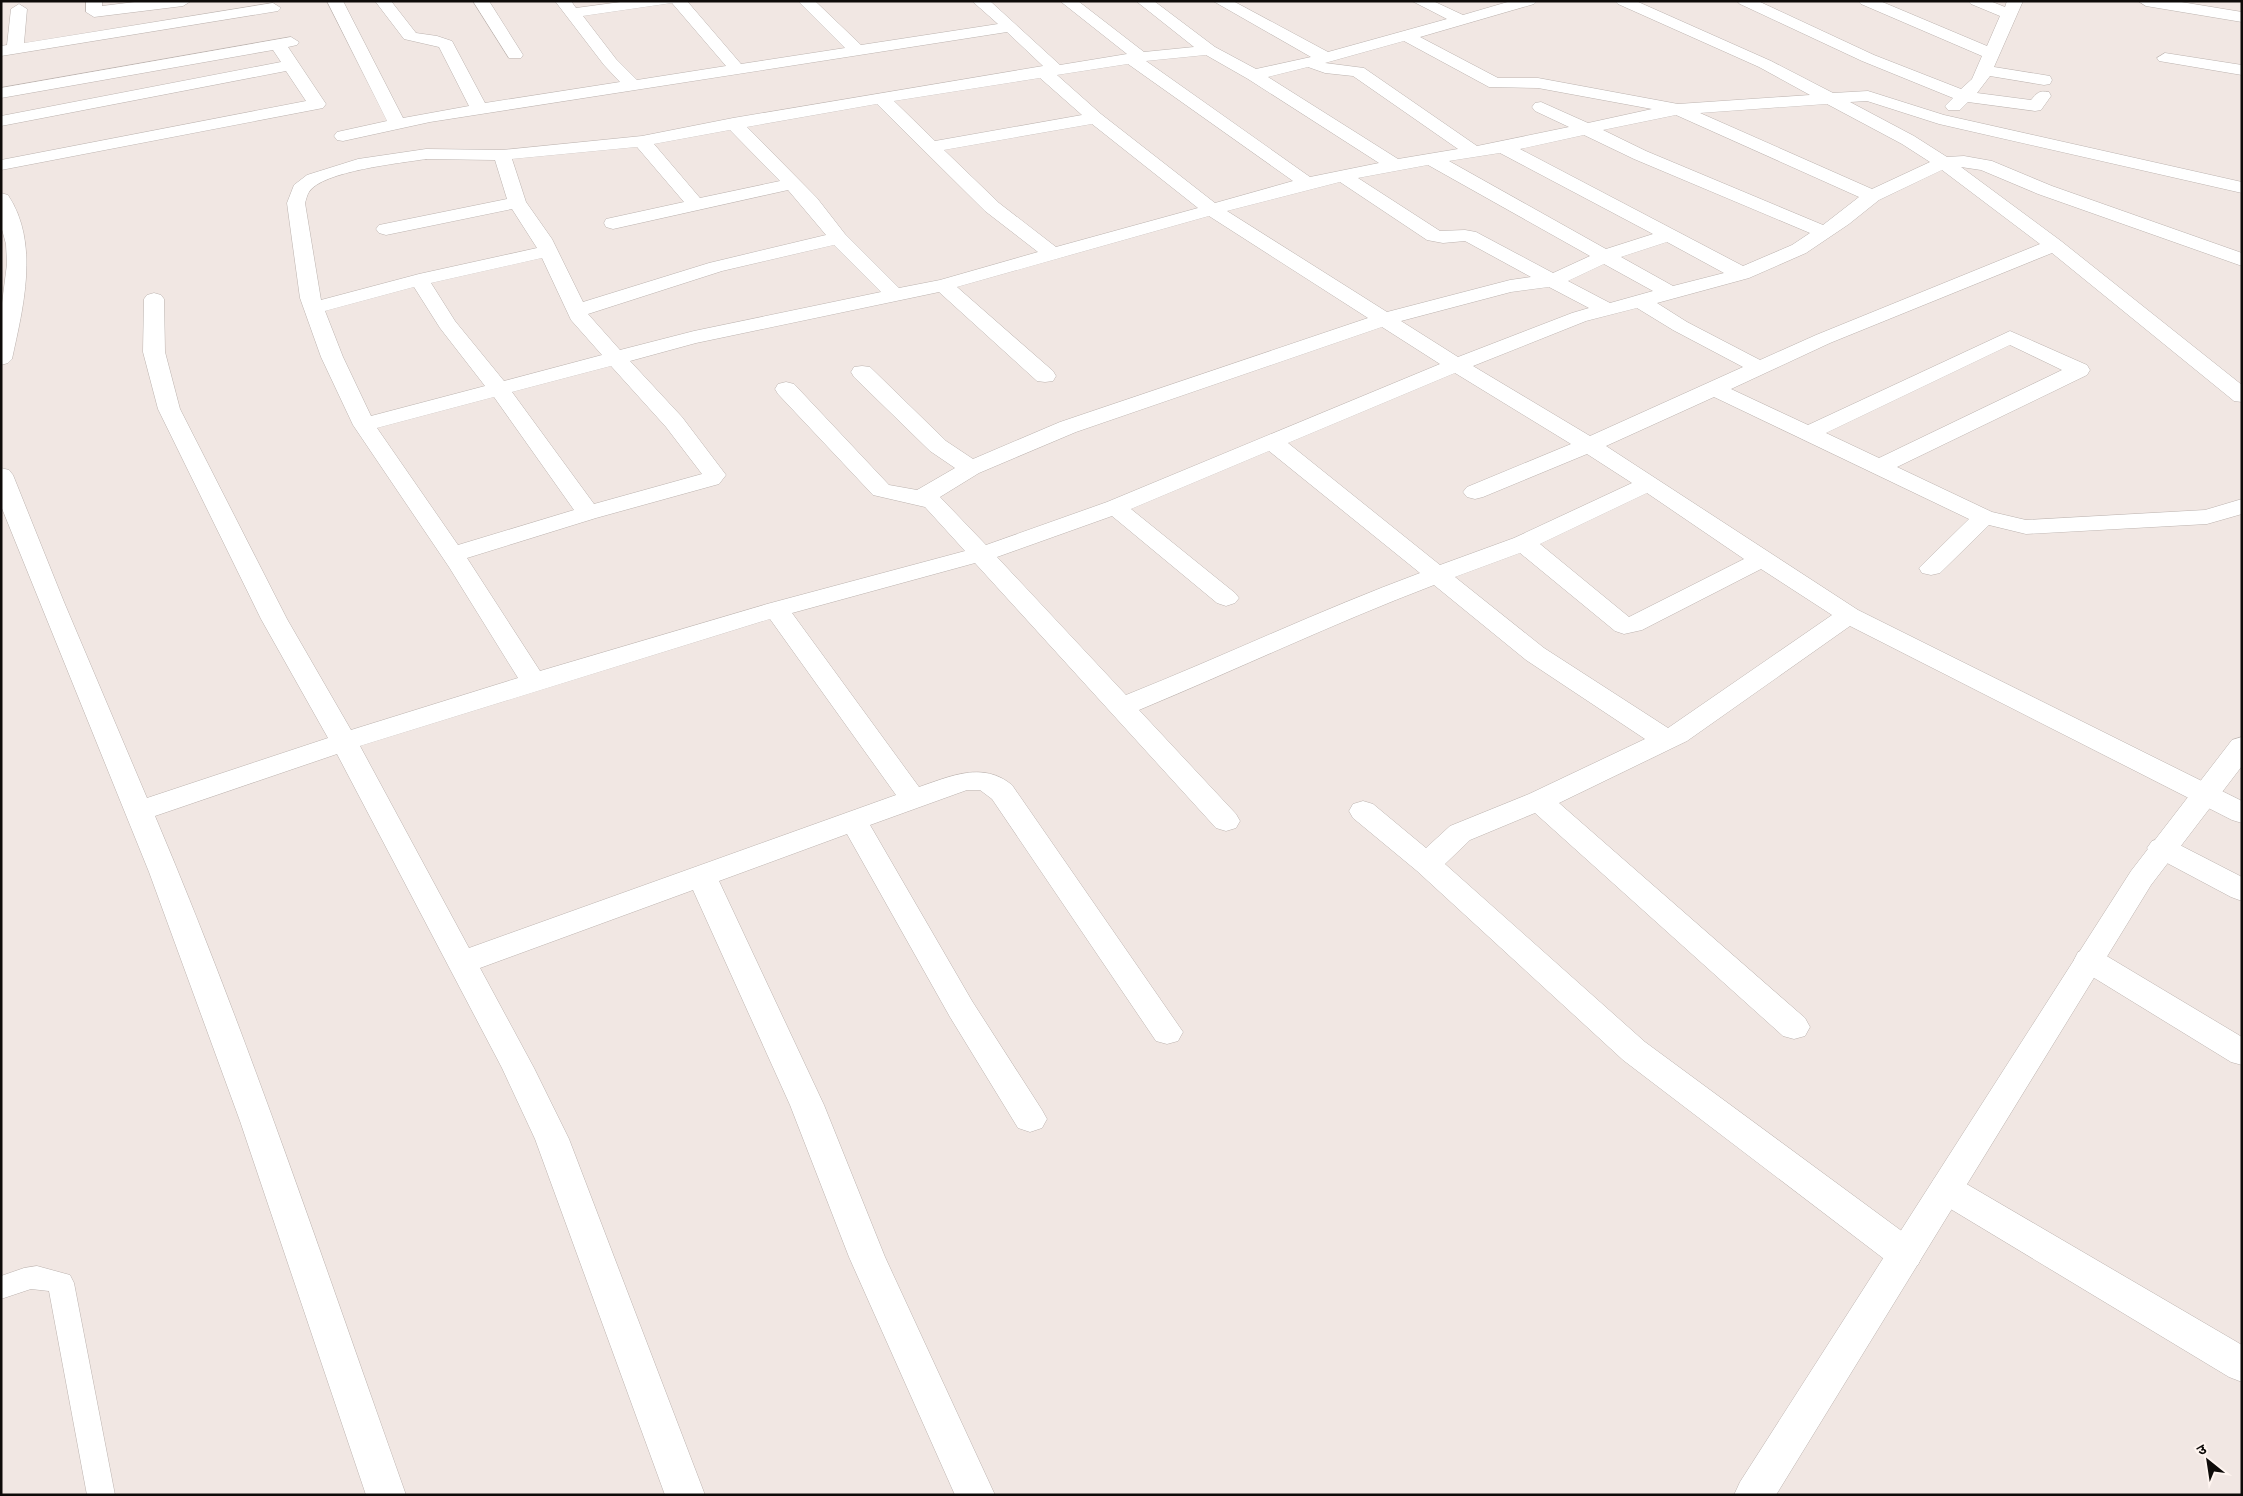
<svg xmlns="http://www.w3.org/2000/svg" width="2243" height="1496" viewBox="0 0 2243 1496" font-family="Barlow,'Noto Sans Devanagari',sans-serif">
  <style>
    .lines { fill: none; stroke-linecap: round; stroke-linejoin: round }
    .lane-casing { stroke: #bcb3af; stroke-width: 1 }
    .street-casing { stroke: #bcb3af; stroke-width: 1 }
    .secondary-casing { stroke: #bcb3af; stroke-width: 1 }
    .lane { fill: #fff; fill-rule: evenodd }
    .street { fill: #fff; fill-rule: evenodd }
    .secondary { fill: #fff; fill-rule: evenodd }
  </style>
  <rect width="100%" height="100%" fill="#f1e7e3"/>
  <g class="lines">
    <defs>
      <polygon id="lane" points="37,1266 70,1275 74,1283 115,1495 87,1495 49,1291 31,1289 1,1299 1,1276 24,1268"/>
      <g id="street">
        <polygon points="86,1 102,1 102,6 143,1 191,1 183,6 94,17 86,12"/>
        <path d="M327,1H343L403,118L469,106L439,47L404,39L375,1H391L416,33L437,36L452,41L485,103L620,82L604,65L555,1H571L576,8L628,1H687L741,64L845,48L798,1H815L861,45L998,24L972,1H990L1060,65L1127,54L1060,1H1078L1144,52L1194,47L1136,1H1154L1215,47L1256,69L1311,57L1213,1H1233L1328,52L1447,19L1412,1H1433L1463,15L1511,1H1537L1534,4L1420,37L1498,78H1538L1678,104L1810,95L1759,67L1618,4L1615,1H1636L1771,61L1833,93L1868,91L1944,115L2242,182V193L1939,124L1867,101L1850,102L1914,136L1947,157L1964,156L1992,161L2052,186L2242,253V266L2038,194L1981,170L1961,167L2061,241L2242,385V402L2234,401L2052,253L1830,343L1731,389L1808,425L2010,331L2087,365L2090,370L2087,375L1897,467L1992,512L2026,520L2205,510L2242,499V514L2207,524L2026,534L1989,525L1940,573L1931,575L1922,573L1919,568L1969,519L1714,397L1606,446L1858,610L2242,801V823L2232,820L1850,626L1687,741L1559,803L1805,1018L1810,1027L1805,1036L1794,1039L1783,1036L1535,813L1470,840L1445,864L1645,1042L1918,1243L1923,1254L1918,1265L1905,1269L1892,1265L1623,1060L1417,871L1353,818L1349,811L1353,804L1363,801L1373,804L1426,848L1450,826L1529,794L1645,739L1526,660L1434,585C1334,623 1238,669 1139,710L1236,814L1240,821L1236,828L1226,831L1216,828L975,563L792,613L919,787C951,776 983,761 1012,785L1183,1032L1178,1041L1167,1044L1156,1041L992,799L980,790H967L870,825L972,1001L1042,1110L1047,1119L1042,1128L1030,1132L1018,1128L950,1017L847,834L719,881L824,1105L885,1257L995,1495H955L849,1257L790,1105L693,890L480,968L534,1068L569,1139L705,1495H665L535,1139L502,1068L337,754L155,816C249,1038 325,1267 406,1495H366L240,1121L149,872L1,506V468L9,470L13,475L64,602L147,798L328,738L261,619L158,409L143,352L144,299L147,295L154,293L161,295L164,299L165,352L180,409L287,619L351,730L518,678L449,567L353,425L321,357L300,298L287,203L294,185L307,175L358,159L426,149L502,150L642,136L733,118L1043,66L1007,32L430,122L343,141L337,140L334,136L337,132L387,121ZM672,3L726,66L637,80L616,59L583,16ZM1404,41L1489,87L1538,88L1652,109L1588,123L1541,102L1535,103L1532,107L1535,111L1569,127L1477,146L1364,68L1325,63ZM1206,55L1248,79L1379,163L1310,177L1146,61ZM1128,64L1293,181L1215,203L1101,114L1057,75ZM1308,67L1325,73L1353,76L1458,149L1398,159L1268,77ZM1040,78L1082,115L935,141L894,101ZM877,104L985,211L1038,252L940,280L899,288L845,234L817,198L747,127ZM1827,104L1902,144L1930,162L1872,189L1700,113ZM1676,115L1859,197L1823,225L1646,151L1603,130ZM1092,124L1198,208L1056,247L999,203L944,150ZM730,130L780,181L700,198L654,144ZM1584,135L1634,159L1810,233L1792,245L1743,266L1520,149ZM637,147L684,202L606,219L604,223L606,227L613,229L788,190L826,235L709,263L583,302L552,239L526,202L512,159ZM1500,153L1653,234L1606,249L1449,161ZM426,159L495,160L507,199L379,225L376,229L379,233L386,235L512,209L537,248L419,274L321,300L305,203C306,200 307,195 309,192C322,171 402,163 426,159ZM1428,165L1590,256L1553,273L1476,232L1465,230L1440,231L1358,178ZM1942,170L2040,244L1816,335L1760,360L1687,322L1657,303L1749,278L1806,253L1849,224L1879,200ZM1340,182L1427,240L1443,243L1465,241L1531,277L1510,280L1387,312L1227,211ZM1209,216L1368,318L1060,422L973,459L946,441L870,367L862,366L854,367L851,372L854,377L930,451L955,468L917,490L889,485L794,384L786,382L778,384L775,389L778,394L873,495L925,507L965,551L767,604L540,671L467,558L596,518L719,484L726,475L682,417L630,361L696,343L939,292L1037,381L1045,382L1053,381L1056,376L1053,371L957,287ZM1667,242L1724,273L1673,286L1621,257ZM834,245L881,292L694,331L620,350L588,314L722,271ZM542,258L571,320L602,355L504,381L455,321L431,283ZM1604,264L1653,291L1610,303L1568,281ZM414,287L440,328L485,386L371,416L343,357L325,311ZM1549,287L1589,308L1572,313L1458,357L1401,321L1511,292ZM1637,308L1673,330L1743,367L1590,436L1473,366L1586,321ZM1382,327L1440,364L1107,502L986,545L940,497L979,473L1076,432ZM2010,345L2062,370L1879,458L1826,433ZM611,366L666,427L702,474L594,504L512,392ZM1455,373L1571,444L1467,487L1463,492L1467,497L1475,499L1483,497L1587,454L1632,483L1514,538L1440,565L1288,443ZM494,397L574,510L458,545L377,428ZM1269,451L1420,573C1320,610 1224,656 1126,695L997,557L1112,516L1217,603L1226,606L1235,603L1239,598L1235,593L1131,509ZM1647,493L1744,559L1629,617L1540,544ZM1520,553L1615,631L1624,634L1642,630L1761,569L1832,615L1668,728L1544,648L1455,577ZM770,619L896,795L469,948L360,746Z"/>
        <polygon points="473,1 489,1 523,55 521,58 509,58"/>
        <path d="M1737,1H1758L1874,55L1961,89L1972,79L1982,56L1861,4L1858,1H1880L1987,46L2000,16L1971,4L1968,1H1990L2005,7L2007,1H2023L1994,67L2044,75L2050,76L2052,80L2050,84L2044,85L1990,76L1977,93L2031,100C2037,93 2039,90 2049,92L2051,96L2041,110L2035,111L1968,102L1960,110H1948L1945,106L1953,98L1862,61L1740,4Z"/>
        <polygon points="2138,1 2175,1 2242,12 2242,22 2146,6"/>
        <polygon points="273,3 281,8 278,11 1,56 1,46 7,45 11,9 19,4 27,9 24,43"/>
        <polygon points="291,37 299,42 297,45 288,47 326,104 323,108 1,170 1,160 306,101 286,71 1,126 1,116 281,62 273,50 1,98 1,88"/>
        <polygon points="2165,53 2242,65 2242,75 2159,61 2157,58"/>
        <path d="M1,193L8,195C40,243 23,308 12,359L8,363L1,365V311L7,264L6,244L1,226Z"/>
        <polygon points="2162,838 2172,841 2242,877 2242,901 2231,897 2152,855 2147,848 2152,841"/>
        <polygon points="2089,949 2100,952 2242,1037 2242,1065 2231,1062 2078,968 2074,960 2078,952"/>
        <polygon points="1946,1175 1958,1179 2242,1345 2242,1382 2229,1377 1934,1199 1929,1189 1934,1179"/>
      </g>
      <polygon id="secondary" points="2242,737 2242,766 2151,885 1776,1495 1734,1495 1740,1482 2131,871 2232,740"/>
    </defs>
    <use href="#lane" class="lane-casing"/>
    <use href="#street" class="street-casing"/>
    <use href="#secondary" class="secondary-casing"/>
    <use href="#lane" class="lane"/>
    <use href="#street" class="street"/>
    <use href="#secondary" class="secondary"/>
  </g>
  <rect width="2243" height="1496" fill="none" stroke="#0e0b09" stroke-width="5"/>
  <g transform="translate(2208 1461) rotate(330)" stroke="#fff5f0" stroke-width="4" paint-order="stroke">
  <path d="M0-4L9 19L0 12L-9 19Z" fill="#0e0b09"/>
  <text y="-8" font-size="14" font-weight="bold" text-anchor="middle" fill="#0e0b09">उ</text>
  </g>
</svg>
